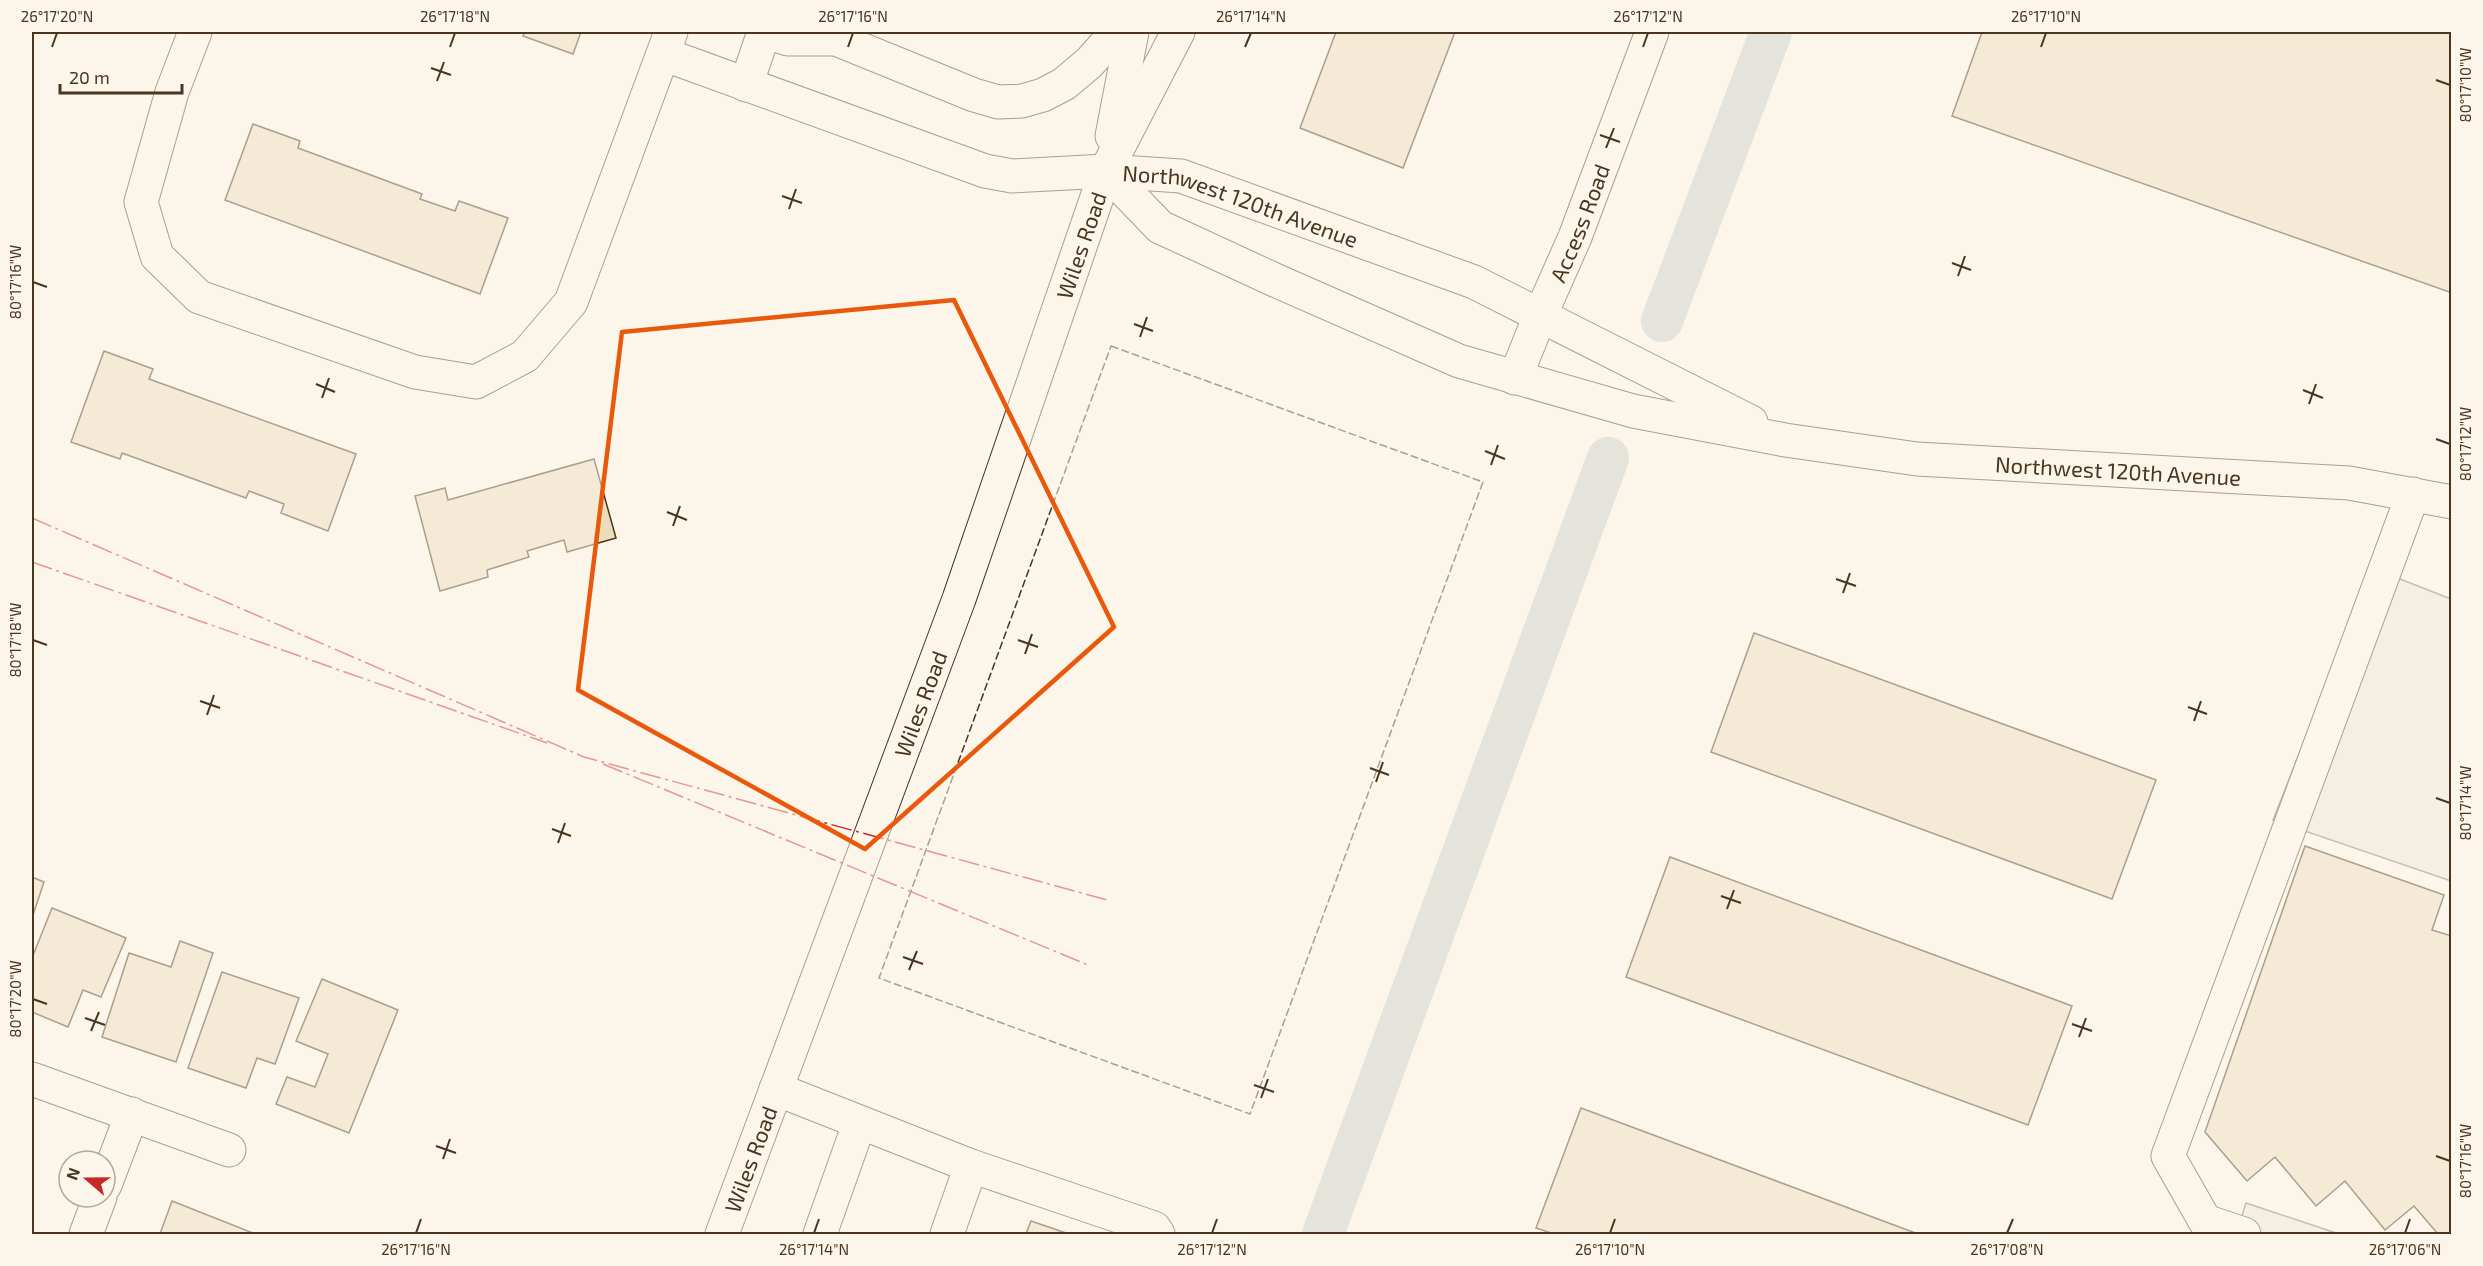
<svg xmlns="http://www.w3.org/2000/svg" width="2483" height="1266" viewBox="0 0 2483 1266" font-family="'Exo 2',sans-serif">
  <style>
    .parking { fill: #ede7d9; stroke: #887966; stroke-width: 1.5 }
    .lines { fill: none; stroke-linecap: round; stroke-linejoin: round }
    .canal { stroke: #c9cecd; stroke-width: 42 }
    .building { fill: #ecdcbc; stroke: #4a3520; stroke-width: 1.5 }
    .minor-casing { stroke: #4a3520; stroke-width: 35 }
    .minor { stroke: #fbf6e9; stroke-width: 33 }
    .fence { stroke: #4a3520; stroke-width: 1.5; stroke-dasharray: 8 3; stroke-linecap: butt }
    .power { stroke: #c62828; stroke-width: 1.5; stroke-dasharray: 21 4.5 3 4.5; stroke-linecap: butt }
    .marked { fill: none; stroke: #e8590c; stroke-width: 4.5; stroke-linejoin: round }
    .ticks { fill: none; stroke: #4a3520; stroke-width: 2 }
    .labels { text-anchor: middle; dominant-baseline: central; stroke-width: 4.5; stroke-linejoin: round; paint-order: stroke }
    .street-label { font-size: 22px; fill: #4a3520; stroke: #fbf6e9 }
    .neatline { fill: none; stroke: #4a3520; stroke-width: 2 }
    .ticks-label { font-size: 15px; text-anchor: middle; fill: #4a3520 }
  </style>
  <rect width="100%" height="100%" fill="#fbf6e9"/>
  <g class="parking">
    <polygon points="2372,568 2451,599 2451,881 2273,820"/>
    <polygon points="2246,1203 2339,1234 2236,1234"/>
  </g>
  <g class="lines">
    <g class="canal">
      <polyline points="1662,321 1771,32"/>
      <polyline points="1323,1234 1608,458"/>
    </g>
  </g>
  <g class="building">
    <polygon points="525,32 581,32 573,54 523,36"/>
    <polygon points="1336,32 1455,32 1403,168 1300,128"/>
    <polygon points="1982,32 2452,32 2452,293 1952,116"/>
    <polygon points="253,124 300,141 298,148 422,194 420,199 455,211 459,201 508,218 480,294 225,200"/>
    <polygon points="104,351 153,369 149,379 356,454 328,531 281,513 284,504 249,491 246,498 122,453 120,459 71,442"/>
    <polygon points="594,459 616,538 567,552 564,540 527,551 529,557 487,570 488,577 440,591 415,496 445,488 448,500"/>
    <polygon points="1754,633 2156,780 2112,899 1711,752"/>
    <polygon points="2305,846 2444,895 2432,930 2452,936 2452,1234 2438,1234 2414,1206 2385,1230 2345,1181 2316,1206 2275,1157 2247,1181 2205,1132"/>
    <polygon points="1670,857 2072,1006 2028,1125 1626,977"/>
    <polygon points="32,877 44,882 32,918"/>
    <polygon points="52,908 126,938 101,997 83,990 68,1027 32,1012 32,958"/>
    <polygon points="180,941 213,953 176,1062 102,1037 129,953 171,967"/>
    <polygon points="222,972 299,998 275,1064 257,1058 246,1088 188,1068"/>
    <polygon points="322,979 398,1010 349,1133 276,1104 287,1077 315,1087 328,1054 296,1041"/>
    <polygon points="1581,1108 1918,1234 1554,1234 1536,1228"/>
    <polygon points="172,1201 253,1233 252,1234 160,1234"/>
    <polygon points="1031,1221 1069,1234 1026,1234"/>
  </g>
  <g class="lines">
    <defs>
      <g id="minor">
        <polyline points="195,32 172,92 141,202 157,256 199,297 415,372 476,382 525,356 571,302 671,32"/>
        <polyline points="766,32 788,39 836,39 974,95 998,102 1022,101 1043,95 1064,84 1089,63 1117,32"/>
        <path id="s1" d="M663,54L985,171L1012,176L1106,171L1181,176L1474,282L1751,422"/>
        <polyline points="746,85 764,32"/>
        <polyline points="1112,136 1132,32"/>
        <path id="s2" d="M1106,171L1160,227L1277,281L1459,361L1633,411L1785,440L1917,459L2349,483L2452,502"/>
        <path id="s3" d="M1515,378L1540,316L1575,237L1652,32"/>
        <polyline points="32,1079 229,1150"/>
        <polyline points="776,1089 971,1166 1154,1228 1158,1234"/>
        <polyline points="105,1185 132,1114"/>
        <polyline points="86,1234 100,1197"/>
        <path id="s4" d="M722,1234L959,599L1106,171L1178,32"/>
        <polyline points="820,1234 859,1124"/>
        <polyline points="947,1234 971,1166"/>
        <polyline points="2244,1234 2205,1221 2168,1156 2413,494"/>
      </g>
    </defs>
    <use href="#minor" class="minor-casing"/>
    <use href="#minor" class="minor"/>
    <polygon class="fence" points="1111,346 1483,482 1250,1114 879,978"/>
    <g class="power">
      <polyline points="32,518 584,757 1111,901"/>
      <polyline points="32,562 547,743"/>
      <polyline points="603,764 1088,965"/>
    </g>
  </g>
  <path d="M0 0H2483V1266H0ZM954,300L1114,627L865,849L578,690L622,332Z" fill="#fbf6e9" fill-opacity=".55" fill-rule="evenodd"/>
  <path class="marked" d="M954,300L1114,627L865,849L578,690L622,332Z"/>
  <path class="ticks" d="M52,47L57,33M450,47L455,33M848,47L853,33M1245,47L1251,33M1643,47L1648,33M2041,47L2046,33M431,68L451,75M2436,80L2450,85M437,81L444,62M1600,135L1620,142M1606,148L1614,128M782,196L802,203M789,209L796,189M1952,263L1971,270M1958,276L1965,256M33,282L47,287M1134,324L1153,331M1140,337L1147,317M316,384L335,392M2303,390L2323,398M322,398L329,378M2309,404L2316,384M2436,439L2450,444M1485,451L1505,459M1491,465L1498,445M667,512L687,520M673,526L680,506M1836,579L1856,586M1843,593L1850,573M33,640L47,645M1018,640L1038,647M1025,654L1032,634M200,701L220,708M2188,707L2207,714M207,715L214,695M2194,721L2201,701M1370,768L1389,775M1376,782L1383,762M2436,798L2450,803M552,829L571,836M558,843L565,823M1721,896L1741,903M1727,909L1734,890M903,957L923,964M909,970L917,951M33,999L47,1004M85,1018L105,1025M2072,1024L2092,1031M91,1031L99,1012M2079,1037L2086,1018M1254,1085L1274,1092M1261,1098L1268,1079M436,1146L456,1153M2436,1156L2450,1161M443,1159L450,1139M416,1233L421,1219M814,1233L819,1219M1212,1233L1217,1219M1610,1233L1615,1219M2007,1233L2013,1219M2405,1233L2410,1219"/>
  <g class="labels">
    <g class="street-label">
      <text stroke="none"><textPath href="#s1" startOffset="604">Northwest 120th Avenue</textPath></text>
      <text stroke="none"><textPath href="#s3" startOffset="168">Access Road</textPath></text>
      <text stroke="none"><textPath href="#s4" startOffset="1052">Wiles Road</textPath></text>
      <text stroke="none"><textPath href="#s2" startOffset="1076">Northwest 120th Avenue</textPath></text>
      <text stroke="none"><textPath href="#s4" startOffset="566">Wiles Road</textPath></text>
      <text stroke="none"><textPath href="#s4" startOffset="80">Wiles Road</textPath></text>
    </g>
  </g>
  <rect width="2483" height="1266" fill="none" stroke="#fbf6e9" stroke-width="66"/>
  <g transform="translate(87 1179) rotate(290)"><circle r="28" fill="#fbf6e9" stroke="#b4a999" stroke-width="1.5"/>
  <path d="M0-4.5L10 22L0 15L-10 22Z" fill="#c62828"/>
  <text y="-9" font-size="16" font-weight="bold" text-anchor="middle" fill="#4a3520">N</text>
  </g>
  <path d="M60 84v9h122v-9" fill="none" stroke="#4a3520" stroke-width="3"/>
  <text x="69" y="84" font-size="18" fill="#4a3520" stroke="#fbf6e9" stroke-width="4.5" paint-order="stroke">20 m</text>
  <rect x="33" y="33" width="2417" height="1200" class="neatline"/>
  <g class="ticks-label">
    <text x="57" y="22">26°17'20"N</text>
    <text x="455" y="22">26°17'18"N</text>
    <text x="853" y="22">26°17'16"N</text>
    <text x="1251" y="22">26°17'14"N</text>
    <text x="1648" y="22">26°17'12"N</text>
    <text x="2046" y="22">26°17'10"N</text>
    <text transform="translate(2466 85) rotate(-90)" y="5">80°17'10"W</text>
    <text transform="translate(16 282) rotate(-90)" y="5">80°17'16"W</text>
    <text transform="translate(2466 444) rotate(-90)" y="5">80°17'12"W</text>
    <text transform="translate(16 640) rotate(-90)" y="5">80°17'18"W</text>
    <text transform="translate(2466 803) rotate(-90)" y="5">80°17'14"W</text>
    <text transform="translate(16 999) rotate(-90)" y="5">80°17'20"W</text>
    <text transform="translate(2466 1161) rotate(-90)" y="5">80°17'16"W</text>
    <text x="416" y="1255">26°17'16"N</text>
    <text x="814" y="1255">26°17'14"N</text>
    <text x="1212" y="1255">26°17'12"N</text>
    <text x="1610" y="1255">26°17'10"N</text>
    <text x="2007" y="1255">26°17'08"N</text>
    <text x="2405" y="1255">26°17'06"N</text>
  </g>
</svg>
